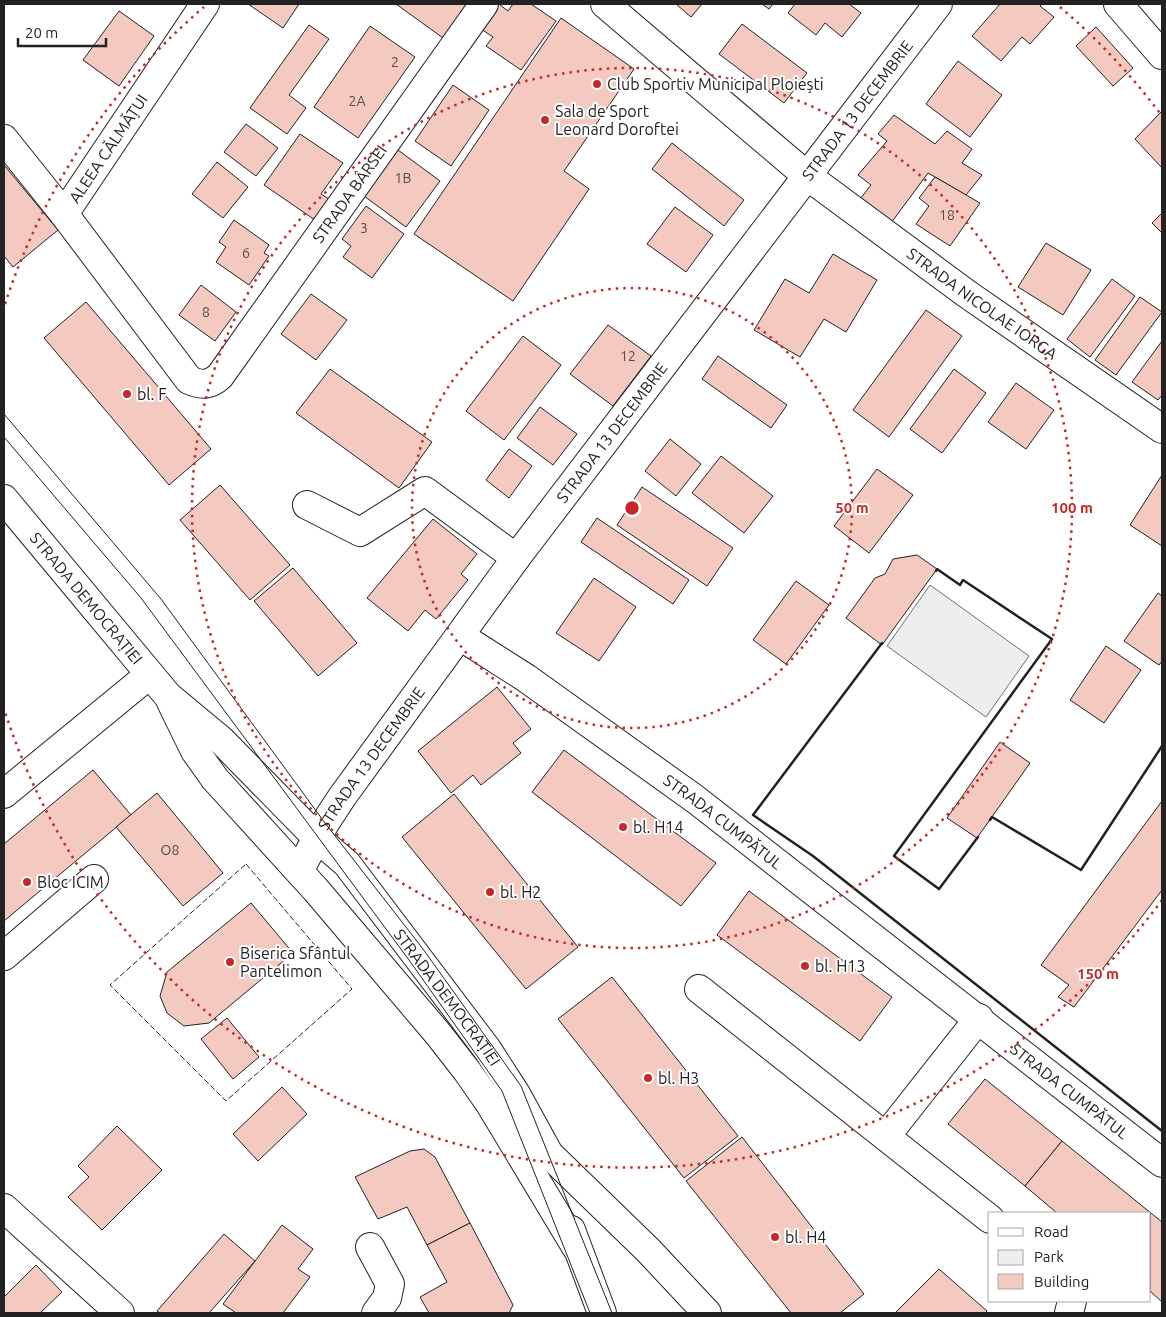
<svg xmlns="http://www.w3.org/2000/svg" width="1166" height="1317" viewBox="0 0 1166 1317" font-family="Ubuntu,sans-serif">
  <style>
    .green { fill: #eee; stroke: #6f6f6f }
    .building { fill: #f3c9c0; stroke: #222 }
    .lines { fill: none; stroke-linecap: round; stroke-linejoin: round }
    .minor-casing { stroke: #222; stroke-width: 30 }
    .major-casing { stroke: #222; stroke-width: 30 }
    .minor { stroke: #fff; stroke-width: 28 }
    .major { stroke: #fff; stroke-width: 28 }
    .tram { stroke: #222; stroke-width: 1 }
    .fence { stroke: #222; stroke-width: 1; stroke-dasharray: 6 2.5; stroke-linecap: butt }
    .wall { stroke: #222; stroke-width: 2.5 }
    .ring { fill: none; stroke: #c62828; stroke-width: 2.5; stroke-dasharray: 2.5 5 }
    .poi-dot { fill: #c62828; stroke: #fff; stroke-width: 2 }
    .labels { text-anchor: middle; dominant-baseline: central; stroke-width: 4; stroke-linejoin: round; paint-order: stroke }
    .number-label { font-size: 14px; fill: #564c4a }
    .poi-label { font-size: 16px; fill: #222; stroke: #fff; text-anchor: start }
    .street-label { font-size: 16px; fill: #222; stroke: #fff }
    .centre { fill: #c62828; stroke: #fff; stroke-width: 2.5 }
    .ring-label { font-size: 15px; text-anchor: middle; font-weight: bold; fill: #c62828; stroke: #fff; stroke-width: 4; stroke-linejoin: round; paint-order: stroke }
  </style>
  <rect width="100%" height="100%" fill="#fff"/>
  <polygon class="green" points="930,585 1029,656 986,717 887,646"/>
  <g class="building">
    <polygon points="248,4 299,4 283,28"/>
    <polygon points="396,4 474,4 455,21 443,38"/>
    <polygon points="499,4 508,11 513,4 531,4 556,21 521,70 486,46 493,37 481,29"/>
    <polygon points="676,4 702,4 691,17"/>
    <polygon points="762,4 773,4 769,9"/>
    <polygon points="795,4 849,4 861,13 842,37 825,23 816,35 788,13"/>
    <polygon points="1000,4 1042,4 1040,6 1054,17 1030,44 1022,37 1001,61 972,36"/>
    <polygon points="119,11 154,36 119,86 83,60"/>
    <polygon points="561,18 634,69 564,171 589,189 513,301 414,234"/>
    <polygon points="742,24 807,73 784,103 719,54"/>
    <polygon points="309,25 329,39 289,95 306,108 287,134 250,108"/>
    <polygon points="370,26 415,57 358,138 314,107"/>
    <polygon points="1096,27 1133,68 1113,86 1076,46"/>
    <polygon points="958,61 1002,95 970,137 926,104"/>
    <polygon points="453,85 489,110 451,166 415,141"/>
    <polygon points="1162,111 1162,168 1135,139"/>
    <polygon points="894,115 935,144 947,131 972,149 962,163 982,175 966,195 928,173 891,223 860,199 871,185 858,175 887,141 878,134"/>
    <polygon points="246,124 278,148 256,176 224,152"/>
    <polygon points="300,134 343,163 321,194 329,199 315,220 264,185"/>
    <polygon points="672,143 744,200 724,226 652,169"/>
    <polygon points="398,150 440,181 406,227 364,196"/>
    <polygon points="217,162 248,187 223,218 192,194"/>
    <polygon points="4,165 58,230 13,267 4,256"/>
    <polygon points="935,177 980,203 950,246 916,224 929,206 919,198"/>
    <polygon points="366,206 404,234 372,278 343,257 351,246 342,239"/>
    <polygon points="675,207 713,235 686,272 647,244"/>
    <polygon points="1162,213 1162,233 1152,223"/>
    <polygon points="234,220 269,245 264,253 269,256 249,285 216,262 226,247 219,242"/>
    <polygon points="1046,243 1091,270 1063,315 1018,287"/>
    <polygon points="833,254 877,280 846,332 824,319 800,357 754,330 785,279 809,293"/>
    <polygon points="1112,279 1135,296 1090,357 1067,339"/>
    <polygon points="201,285 236,312 215,341 179,315"/>
    <polygon points="311,294 347,320 316,360 281,334"/>
    <polygon points="1140,297 1162,312 1116,375 1095,360"/>
    <polygon points="86,302 211,449 169,485 44,338"/>
    <polygon points="926,310 962,336 889,437 853,410"/>
    <polygon points="608,325 651,356 613,406 570,374"/>
    <polygon points="523,336 561,365 504,440 466,411"/>
    <polygon points="1162,341 1162,395 1158,400 1132,382"/>
    <polygon points="718,356 787,405 771,428 702,379"/>
    <polygon points="330,369 432,442 399,488 296,413"/>
    <polygon points="954,369 986,393 942,453 910,429"/>
    <polygon points="1016,383 1054,410 1026,449 988,422"/>
    <polygon points="540,407 577,434 553,465 517,438"/>
    <polygon points="670,439 701,464 676,496 645,471"/>
    <polygon points="509,449 532,466 509,498 486,480"/>
    <polygon points="721,456 773,496 744,533 692,493"/>
    <polygon points="877,469 913,495 869,553 834,526"/>
    <polygon points="1162,475 1162,546 1130,525"/>
    <polygon points="220,485 290,565 250,600 180,520"/>
    <polygon points="642,487 733,548 707,586 617,525"/>
    <polygon points="597,518 689,580 673,604 581,542"/>
    <polygon points="433,519 477,554 461,574 468,580 436,619 425,610 408,631 367,598"/>
    <polygon points="917,555 937,569 882,645 846,618 875,578 885,574 893,559"/>
    <polygon points="293,568 357,643 318,676 254,601"/>
    <polygon points="594,578 636,607 599,661 556,633"/>
    <polygon points="796,581 829,605 786,664 753,640"/>
    <polygon points="1158,593 1162,596 1162,661 1159,665 1124,641"/>
    <polygon points="1106,646 1141,670 1104,723 1070,700"/>
    <polygon points="497,687 531,729 513,743 521,753 481,785 473,775 451,793 418,751"/>
    <polygon points="1000,742 1030,763 977,838 947,818"/>
    <polygon points="564,750 716,863 681,906 532,792"/>
    <polygon points="93,770 131,815 4,921 4,844"/>
    <polygon points="157,793 223,873 183,906 116,827"/>
    <polygon points="454,794 578,947 526,989 402,837"/>
    <polygon points="1162,801 1162,890 1074,1007 1058,997 1069,985 1041,965"/>
    <polygon points="749,891 892,997 860,1041 717,935"/>
    <polygon points="251,903 293,953 209,1023 184,1026 167,1013 160,996 167,972"/>
    <polygon points="612,977 738,1136 684,1178 558,1019"/>
    <polygon points="227,1018 259,1057 233,1079 201,1039"/>
    <polygon points="985,1079 1062,1141 1025,1186 948,1124"/>
    <polygon points="282,1087 307,1114 258,1161 233,1134"/>
    <polygon points="117,1126 162,1170 102,1230 68,1197 89,1177 78,1166"/>
    <polygon points="742,1137 864,1294 840,1313 791,1313 686,1181"/>
    <polygon points="1062,1141 1162,1222 1162,1302 1150,1291 1150,1213 1057,1213 1025,1186"/>
    <polygon points="424,1149 435,1157 470,1223 427,1245 407,1207 378,1219 355,1177 410,1151"/>
    <polygon points="470,1223 513,1305 509,1313 429,1313 420,1297 447,1282 427,1245"/>
    <polygon points="282,1225 313,1249 298,1269 310,1277 283,1313 236,1313 223,1304"/>
    <polygon points="224,1234 255,1261 209,1313 160,1313 157,1311"/>
    <polygon points="36,1265 62,1292 40,1313 4,1313 4,1297"/>
    <polygon points="939,1269 987,1311 985,1313 895,1313"/>
  </g>
  <g class="lines">
    <defs>
      <g id="minor">
        <path id="s1" d="M605,4L806,175L967,294L1162,429"/>
        <polyline points="1118,4 1162,55"/>
        <path id="s2" d="M4,139L64,214L189,380C202,386 210,385 220,376L484,4"/>
        <path id="s3" d="M64,214L205,4"/>
        <polyline points="307,505 360,532 425,491 516,558"/>
        <path id="s4" d="M460,636L526,678L695,799L1162,1163"/>
        <polyline points="4,794 149,675"/>
        <path id="s5" d="M299,871L325,823L342,797L516,558L938,4"/>
        <polyline points="4,956 94,879"/>
        <polyline points="699,989 990,1219"/>
        <polyline points="886,1136 979,1018"/>
        <polyline points="4,1208 120,1313"/>
        <polyline points="370,1247 390,1284 387,1298 376,1313"/>
        <polyline points="1069,1313 1072,1301"/>
      </g>
      <g id="major">
        <path id="s6" d="M4,499L168,696L221,740L317,838L347,864L487,1049L516,1094L549,1154L649,1251L707,1313"/>
        <polyline points="171,702 195,751 215,779 316,890 439,1035 467,1071 490,1104 576,1247"/>
        <polyline points="571,1230 602,1313"/>
      </g>
    </defs>
    <use href="#minor" class="minor-casing"/>
    <use href="#major" class="major-casing"/>
    <use href="#minor" class="minor"/>
    <use href="#major" class="major"/>
    <g class="tram">
      <polyline points="4,414 161,599 325,823 423,949 521,1086 612,1313"/>
      <polyline points="4,437 141,598 409,960 502,1091 590,1313"/>
    </g>
    <polygon class="fence" points="246,864 352,989 226,1101 110,985"/>
    <g class="wall">
      <polyline points="936,571 937,569 960,585 963,580 1052,639 894,856 939,889 978,837"/>
      <polyline points="882,643 753,815 813,856 1162,1131"/>
      <polyline points="990,820 992,817 1081,870 1162,746"/>
    </g>
  </g>
  <g class="ring">
    <circle cx="632" cy="508" r="220"/>
    <circle cx="632" cy="508" r="440"/>
    <path d="M1162 900A659 659 0 0 1 5 712M5 304A659 659 0 0 1 204 7M1060 7A659 659 0 0 1 1162 116"/>
  </g>
  <g class="poi-dot">
    <circle cx="597" cy="84" r="5"/>
    <circle cx="545" cy="120" r="5"/>
    <circle cx="127" cy="394" r="5"/>
    <circle cx="623" cy="827" r="5"/>
    <circle cx="27" cy="882" r="5"/>
    <circle cx="490" cy="892" r="5"/>
    <circle cx="230" cy="962" r="5"/>
    <circle cx="805" cy="966" r="5"/>
    <circle cx="648" cy="1078" r="5"/>
    <circle cx="775" cy="1237" r="5"/>
  </g>
  <g class="labels">
    <g class="number-label">
      <text x="395" y="62">2</text>
      <text x="357" y="101">2A</text>
      <text x="403" y="178">1B</text>
      <text x="947" y="215">18</text>
      <text x="364" y="228">3</text>
      <text x="246" y="253">6</text>
      <text x="206" y="312">8</text>
      <text x="628" y="356">12</text>
      <text x="170" y="850">O8</text>
    </g>
    <g class="poi-label">
      <text x="607" y="84">Club Sportiv Municipal Ploiești</text>
      <text x="555" y="111">Sala de Sport<tspan x="555" dy="18">Leonard Doroftei</tspan></text>
      <text x="137" y="394">bl. F</text>
      <text x="633" y="827">bl. H14</text>
      <text x="37" y="882">Bloc ICIM</text>
      <text x="500" y="892">bl. H2</text>
      <text x="240" y="953">Biserica Sfântul<tspan x="240" dy="18">Pantelimon</tspan></text>
      <text x="815" y="966">bl. H13</text>
      <text x="658" y="1078">bl. H3</text>
      <text x="785" y="1237">bl. H4</text>
    </g>
    <g class="street-label">
      <text stroke="none"><textPath href="#s5" startOffset="944">STRADA 13 DECEMBRIE</textPath></text>
      <text stroke="none"><textPath href="#s3" startOffset="79">ALEEA CĂLMĂȚUI</textPath></text>
      <text stroke="none"><textPath href="#s2" startOffset="561">STRADA BÂRSEI</textPath></text>
      <text stroke="none"><textPath href="#s1" startOffset="482">STRADA NICOLAE IORGA</textPath></text>
      <text stroke="none"><textPath href="#s5" startOffset="539">STRADA 13 DECEMBRIE</textPath></text>
      <text stroke="none"><textPath href="#s6" startOffset="129">STRADA DEMOCRAȚIEI</textPath></text>
      <text stroke="none"><textPath href="#s5" startOffset="134">STRADA 13 DECEMBRIE</textPath></text>
      <text stroke="none"><textPath href="#s4" startOffset="322">STRADA CUMPĂTUL</textPath></text>
      <text stroke="none"><textPath href="#s6" startOffset="669">STRADA DEMOCRAȚIEI</textPath></text>
      <text stroke="none"><textPath href="#s4" startOffset="761">STRADA CUMPĂTUL</textPath></text>
    </g>
  </g>
  <circle cx="632" cy="508" r="8" class="centre"/>
  <g class="ring-label">
    <text x="852" y="513">50 m</text>
    <text x="1072" y="513">100 m</text>
    <text x="1098" y="979">150 m</text>
  </g>
  <rect width="1166" height="1317" fill="none" stroke="#222222" stroke-width="10"/>
  <rect x="988" y="1212" width="162" height="90" fill="#ffffff" stroke="#a7a7a7"/>
  <rect x="998" y="1228" width="25" height="8" fill="#ffffff" stroke="#a7a7a7"/>
  <text x="1034" y="1237" font-size="15" fill="#222222">Road</text>
  <rect x="998" y="1250" width="25" height="15" fill="#eeeeee" stroke="#a7a7a7"/>
  <text x="1034" y="1262" font-size="15" fill="#222222">Park</text>
  <rect x="998" y="1274" width="25" height="15" fill="#f3c9c0" stroke="#a7a7a7"/>
  <text x="1034" y="1287" font-size="15" fill="#222222">Building</text>
  <path d="M18 38v8h88v-8" fill="none" stroke="#222222" stroke-width="2.5"/>
  <text x="25" y="38" font-size="15" fill="#222222" stroke="#ffffff" stroke-width="4" paint-order="stroke">20 m</text>
</svg>
